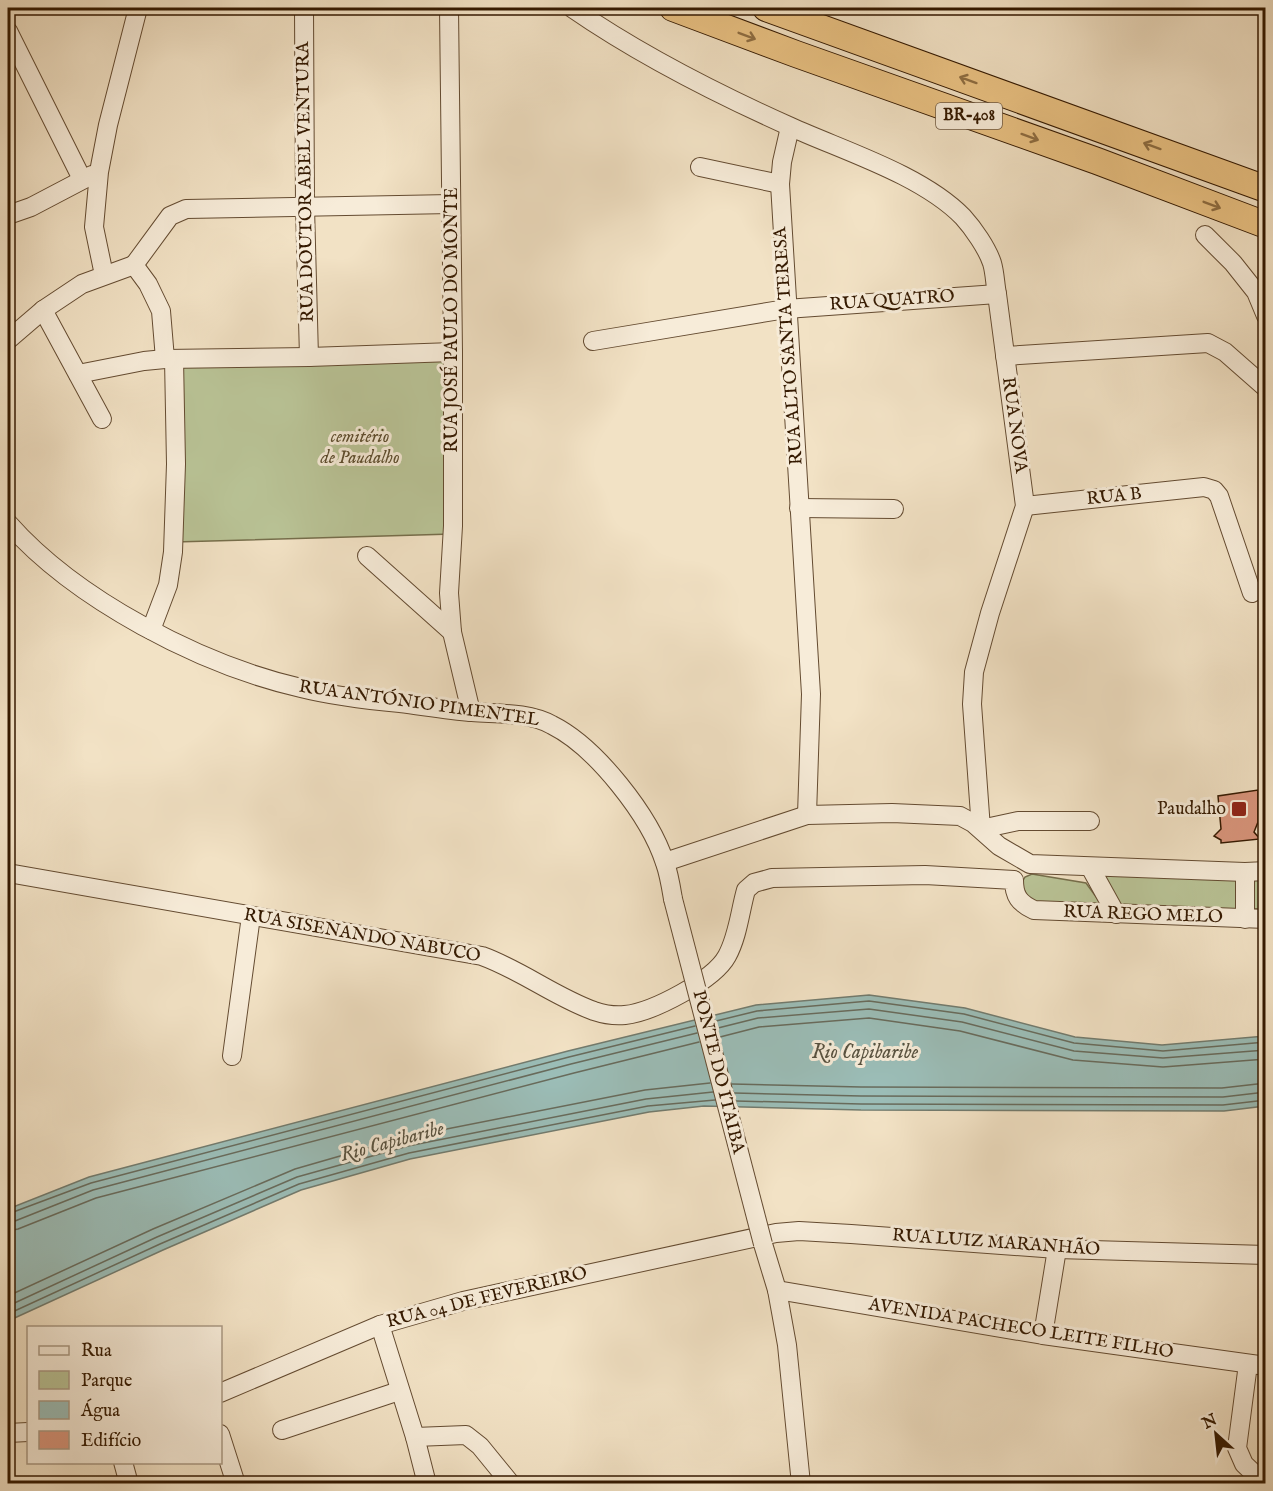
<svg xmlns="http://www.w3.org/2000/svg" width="1273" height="1491" viewBox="0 0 1273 1491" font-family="'IM FELL English',serif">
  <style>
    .green { fill: #b9c396; stroke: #766e4b; stroke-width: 1.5 }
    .water { fill: #9bbdb7; stroke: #727b6e; stroke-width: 1.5 }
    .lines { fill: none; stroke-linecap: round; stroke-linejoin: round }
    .shore { stroke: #686b5c; stroke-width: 1.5 }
    .building { fill: #d9957c; stroke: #341900; stroke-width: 1.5 }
    .minor-casing { stroke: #644b31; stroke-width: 20 }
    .highway-casing { stroke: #341900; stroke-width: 28 }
    .minor { stroke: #f7ecd9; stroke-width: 18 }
    .highway { stroke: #e9c182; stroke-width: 26 }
    .minor-bridge-casing { stroke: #644b31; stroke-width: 20; stroke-linecap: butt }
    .minor-bridge { stroke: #f7ecd9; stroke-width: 18 }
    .oneway { stroke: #8e6d41 }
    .poi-dot { fill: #8f2418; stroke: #f7ecd9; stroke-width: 2 }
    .labels { text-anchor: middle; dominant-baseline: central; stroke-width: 6; stroke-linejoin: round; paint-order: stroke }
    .shield { fill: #f7ecd9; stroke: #6e5841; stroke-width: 1.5 }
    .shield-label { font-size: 16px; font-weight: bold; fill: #341900 }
    .street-label { font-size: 18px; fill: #341900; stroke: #f7ecd9 }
    .park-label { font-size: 18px; font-style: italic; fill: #5c4c2d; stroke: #f7ecd9 }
    .poi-label { font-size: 18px; fill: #341900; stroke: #f7ecd9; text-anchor: end }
    .water-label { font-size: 20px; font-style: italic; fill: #585240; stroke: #f7ecd9 }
  </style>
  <rect width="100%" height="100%" fill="#f2e2c5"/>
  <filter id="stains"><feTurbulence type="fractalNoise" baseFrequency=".00333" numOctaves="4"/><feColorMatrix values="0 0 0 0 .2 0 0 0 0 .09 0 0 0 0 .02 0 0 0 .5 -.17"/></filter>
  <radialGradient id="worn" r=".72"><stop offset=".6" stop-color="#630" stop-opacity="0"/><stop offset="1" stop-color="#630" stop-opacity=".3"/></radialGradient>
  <g class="green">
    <polygon points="452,353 452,534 175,542 177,364"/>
    <polygon points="1032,874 1086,883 1102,905 1035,910 1021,884 1025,877"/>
    <polygon points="1265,875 1265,909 1122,908 1103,876"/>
  </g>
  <polygon class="water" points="869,995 965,1008 1075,1037 1162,1045 1265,1036 1265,1106 1224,1111 861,1110 704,1106 649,1112 410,1159 301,1190 163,1250 8,1321 8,1209 89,1177 568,1051 756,1005"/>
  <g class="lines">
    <g class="shore">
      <polyline points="716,1021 757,1011 869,1001 964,1014 1074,1043 1163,1051 1266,1042"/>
      <polyline points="718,1028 758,1018 869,1009 962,1022 1074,1051 1163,1058 1266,1050"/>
      <polyline points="720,1037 759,1027 869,1018 960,1031 1073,1060 1163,1067 1266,1059"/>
      <polyline points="732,1084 861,1087 1222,1088 1266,1083"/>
      <polyline points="734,1093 861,1096 1223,1097 1266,1092"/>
      <polyline points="736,1101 861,1104 1223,1105 1266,1100"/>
      <polyline points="8,1214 91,1183 569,1057 695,1026"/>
      <polyline points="8,1222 15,1221 93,1190 571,1064 697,1033"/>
      <polyline points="8,1231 18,1229 96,1198 574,1073 699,1042"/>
      <polyline points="8,1296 153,1229 295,1169 406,1137 645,1090 710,1083"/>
      <polyline points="8,1306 157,1237 297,1177 408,1146 646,1099 713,1092"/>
      <polyline points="8,1314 160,1244 299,1184 409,1153 648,1106 715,1100"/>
    </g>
  </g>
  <polygon class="building" points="1258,790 1258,822 1254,832 1260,839 1221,843 1221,840 1214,836 1221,829 1218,796"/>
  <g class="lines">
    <defs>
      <g id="minor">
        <polyline points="304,8 305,207 309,357"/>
        <polyline points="449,8 453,352 453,526 449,593 452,632 471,712"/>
        <path d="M572,8C640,55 715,93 791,127C844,151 922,175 963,217C973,228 987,248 992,263C995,273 995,284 997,294L1025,506L990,613L974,672L972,704L981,829L1018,821H1090"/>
        <polyline points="8,31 82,179"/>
        <polyline points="790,127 782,162 780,184 811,694 807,815"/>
        <polyline points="700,167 780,184"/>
        <polyline points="8,215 31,207 92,175"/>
        <polyline points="1205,235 1233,263 1256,292 1266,316"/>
        <polyline points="134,265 170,216 186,209 451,204"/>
        <polyline points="134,265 148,284 161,311 165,359"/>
        <polyline points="104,275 94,227 99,172 108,125 138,8"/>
        <polyline points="43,310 102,419"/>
        <polyline points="8,340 43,310 82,284 134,265"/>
        <polyline points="593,341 786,309 997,294"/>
        <polyline points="1005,356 1208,343 1225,352 1266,388"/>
        <polyline points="78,374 144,361 165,359 309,357 453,352"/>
        <polyline points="1025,506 1204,487 1214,490 1219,496 1252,593"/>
        <polyline points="799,508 894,509"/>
        <path d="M8,523C76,600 201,665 301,688C333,696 367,700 400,703C424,706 448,710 472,712C498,714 528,712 552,725C596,747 650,816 665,863C669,874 671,887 673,899"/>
        <polyline points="367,556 452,632"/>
        <polyline points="151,630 168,585 173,552 176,464 174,359"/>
        <polyline points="665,862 807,815 892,813 960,816 973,823 999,846 1030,864 1245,872 1266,871"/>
        <polyline points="1090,867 1116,914"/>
        <path d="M8,873L482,956C521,970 555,997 594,1011C603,1014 616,1016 625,1015C653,1012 714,980 727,956C738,936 740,911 746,890L754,883L772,878L925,875L1014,880C1014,896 1019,903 1034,910L1266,919"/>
        <polyline points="1245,919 1245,872"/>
        <polyline points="232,1056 251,916"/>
        <polyline points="763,1244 777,1290 787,1345 801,1484"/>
        <polyline points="777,1290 1043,1335 1266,1366"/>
        <polyline points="380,1325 415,1437 427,1484"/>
        <polyline points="1043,1335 1057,1249"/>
        <polyline points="1248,1364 1237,1448 1244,1464 1265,1484"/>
        <polyline points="220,1393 380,1325 463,1301 776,1233 799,1231 851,1234 1057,1249 1266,1255"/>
        <polyline points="282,1430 399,1391"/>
        <polyline points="8,1433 28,1432"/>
        <polyline points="220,1434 236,1484"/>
        <polyline points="415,1437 466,1435 480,1446 511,1484"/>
        <polyline points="123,1462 129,1484"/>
      </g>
      <g id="highway">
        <polyline points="673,8 796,54 1097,161 1266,225"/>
        <polyline points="766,8 1266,189"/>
      </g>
    </defs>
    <use href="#minor" class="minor-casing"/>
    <use href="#highway" class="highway-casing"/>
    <use href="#minor" class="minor"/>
    <use href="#highway" class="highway"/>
    <defs>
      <polyline id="minor-bridge" points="673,899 763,1244"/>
    </defs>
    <use href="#minor-bridge" class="minor-bridge-casing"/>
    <use href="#minor-bridge" class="minor-bridge"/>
  </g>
  <defs><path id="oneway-shaft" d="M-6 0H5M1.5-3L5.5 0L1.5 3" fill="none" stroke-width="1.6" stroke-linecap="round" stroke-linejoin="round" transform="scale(1.5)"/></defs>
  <g class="oneway">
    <use href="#oneway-shaft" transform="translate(747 36) rotate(21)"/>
    <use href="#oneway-shaft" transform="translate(968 80) rotate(-160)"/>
    <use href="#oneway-shaft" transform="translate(1030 137) rotate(20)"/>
    <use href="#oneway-shaft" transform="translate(1152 146) rotate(-160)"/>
    <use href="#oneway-shaft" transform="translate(1212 205) rotate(21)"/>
  </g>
  <rect class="poi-dot" x="1231" y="801" width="16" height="16" rx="3"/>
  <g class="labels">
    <rect class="shield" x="936" y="103" width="66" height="26" rx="4.5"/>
    <g class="shield-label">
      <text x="969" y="116">BR-408</text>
    </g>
    <g class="street-label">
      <text transform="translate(306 182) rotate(-91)">RUA DOUTOR ABEL VENTURA</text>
      <text transform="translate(892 301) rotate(-4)">RUA QUATRO</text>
      <text transform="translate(452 320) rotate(-90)">RUA JOSÉ PAULO DO MONTE</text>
      <text transform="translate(789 346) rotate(-94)">RUA ALTO SANTA TERESA</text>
      <text transform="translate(1014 425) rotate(82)">RUA NOVA</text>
      <text transform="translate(1114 497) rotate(-6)">RUA B</text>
      <text transform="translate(419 704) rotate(8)">RUA ANTÓNIO PIMENTEL</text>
      <text transform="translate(1143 915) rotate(2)">RUA REGO MELO</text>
      <text transform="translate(362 936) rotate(10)">RUA SISENANDO NABUCO</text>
      <text transform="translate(718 1072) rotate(76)">PONTE DO ITAIBA</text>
      <text transform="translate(996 1243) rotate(4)">RUA LUIZ MARANHÃO</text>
      <text transform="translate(487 1298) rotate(-14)">RUA 04 DE FEVEREIRO</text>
      <text transform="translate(1021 1329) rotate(9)">AVENIDA PACHECO LEITE FILHO</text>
    </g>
    <g class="park-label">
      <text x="360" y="437">cemitério<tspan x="360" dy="21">de Paudalho</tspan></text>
    </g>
    <g class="poi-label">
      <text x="1226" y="809">Paudalho</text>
    </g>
    <g class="water-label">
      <text x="865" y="1052">Rio Capibaribe</text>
      <text transform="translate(392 1142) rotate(-15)">Rio Capibaribe</text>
    </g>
  </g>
  <rect width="1273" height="1491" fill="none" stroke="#f2e2c5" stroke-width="30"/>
  <rect x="9" y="9" width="1255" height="1473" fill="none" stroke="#341900" stroke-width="3"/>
  <rect x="15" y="15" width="1243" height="1461" fill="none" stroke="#341900" stroke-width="1.5"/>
  <rect x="27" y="1326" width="195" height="138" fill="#f7ecd9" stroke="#a99882" stroke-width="1.5"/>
  <rect x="39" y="1346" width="30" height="9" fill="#f7ecd9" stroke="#a99882" stroke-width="1.5"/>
  <text x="81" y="1356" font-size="18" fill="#341900">Rua</text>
  <rect x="39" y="1371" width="30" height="18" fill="#b9c396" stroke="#a99882" stroke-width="1.5"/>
  <text x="81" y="1386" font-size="18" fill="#341900">Parque</text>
  <rect x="39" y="1401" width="30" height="18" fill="#9bbdb7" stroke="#a99882" stroke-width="1.5"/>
  <text x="81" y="1416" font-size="18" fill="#341900">Água</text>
  <rect x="39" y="1431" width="30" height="18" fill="#d9957c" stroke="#a99882" stroke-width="1.5"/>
  <text x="81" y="1446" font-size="18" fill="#341900">Edifício</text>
  <g transform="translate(1216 1434) rotate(333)" stroke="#f7ecd9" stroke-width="4.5" paint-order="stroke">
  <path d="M0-4.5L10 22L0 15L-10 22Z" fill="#341900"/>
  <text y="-9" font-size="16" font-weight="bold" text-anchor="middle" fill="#341900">N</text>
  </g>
  <rect width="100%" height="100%" filter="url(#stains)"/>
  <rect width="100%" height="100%" fill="url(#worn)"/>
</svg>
